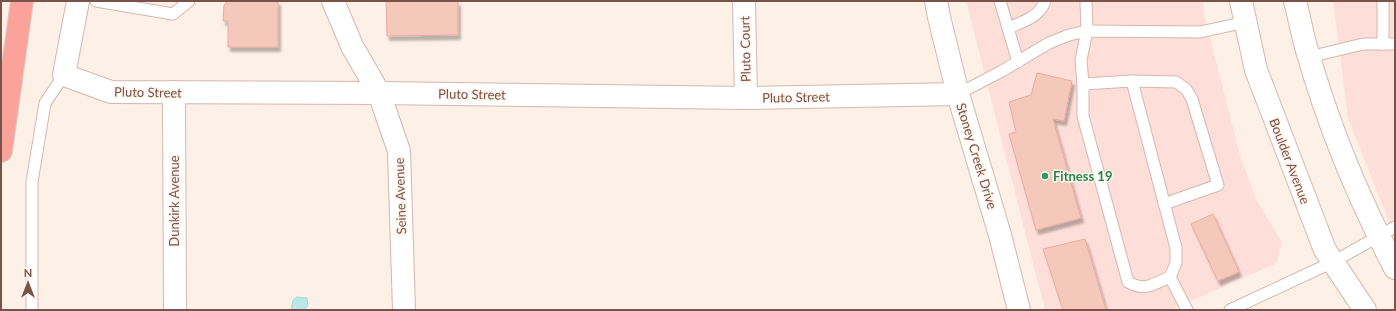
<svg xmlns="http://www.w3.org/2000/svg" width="1396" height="311" viewBox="0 0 1396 311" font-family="Lato,sans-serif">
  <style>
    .commercial { fill: #feded9 }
    .water { fill: #b9e8e8; stroke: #9fdbda }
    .building { fill: #f4c9bc; stroke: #e8ac9b; filter: url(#shadow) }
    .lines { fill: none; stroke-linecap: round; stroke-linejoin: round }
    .service-casing { stroke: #d3b8ad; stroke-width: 13 }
    .minor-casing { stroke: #d3b8ad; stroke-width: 24 }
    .secondary-casing { stroke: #d6b7ab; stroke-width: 24 }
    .motorway-casing { stroke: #d9cfcc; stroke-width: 24 }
    .service { stroke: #fff; stroke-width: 11 }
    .minor { stroke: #fff; stroke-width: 22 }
    .secondary { stroke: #fff; stroke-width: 22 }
    .motorway { stroke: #fba39a; stroke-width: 22 }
    .leisure-dot { fill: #2e9e5b; stroke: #fff5ed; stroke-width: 1.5 }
    .labels { text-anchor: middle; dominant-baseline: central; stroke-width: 3; stroke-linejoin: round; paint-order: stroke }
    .street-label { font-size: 13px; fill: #795249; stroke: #fff5ed }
    .leisure-label { font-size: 13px; font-weight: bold; fill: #27864d; stroke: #fff5ed; text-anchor: start }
  </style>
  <defs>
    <filter id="shadow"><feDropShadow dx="2.5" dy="4.5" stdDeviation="1" flood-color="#0004"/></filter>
  </defs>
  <rect width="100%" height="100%" fill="#fdf0e6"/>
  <g class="commercial">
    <polygon points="966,1 1203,1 1204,14 1240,156 1256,199 1282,242 1277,263 1170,310 1045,310"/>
    <polygon points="1333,1 1395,1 1395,237 1348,118"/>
  </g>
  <polygon class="water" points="297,297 307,298 308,306 303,310 291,310 293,300"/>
  <g class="building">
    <polygon points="228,1 278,1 278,47 228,47 228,21 223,21 224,5"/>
    <polygon points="386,1 458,1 458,35 387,36"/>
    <polygon points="1037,73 1072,81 1064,121 1053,119 1081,218 1036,230 1009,134 1016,132 1009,102 1031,95"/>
    <polygon points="1213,214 1239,272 1218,281 1191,224"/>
    <polygon points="1085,239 1106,310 1063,310 1043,249"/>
  </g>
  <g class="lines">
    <defs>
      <g id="service">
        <polyline points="96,1 173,14 189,1"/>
        <polyline points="1000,1 1018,62"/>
        <polyline points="1086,1 1087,31 1081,60 1083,84 1132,81 1176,248 1176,263 1170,277 1187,310"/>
        <path d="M1008,28C1022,22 1040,17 1045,1"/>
        <polyline points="1383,44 1383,1"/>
        <polyline points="1309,57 1363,44 1395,44"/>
        <polyline points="1132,81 1176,82 1186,89 1192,99 1218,185 1164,204"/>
        <path d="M1083,84V116L1128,282C1146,292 1152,284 1170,277"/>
        <polyline points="958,94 1002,71 1049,43 1069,35 1087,31 1200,32 1246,22"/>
        <polyline points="32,310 32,182 45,103 64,75"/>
        <polyline points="1230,310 1333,262 1395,227"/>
      </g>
      <g id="minor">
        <polyline points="78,1 64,75 111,92 379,93 746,98 958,94"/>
        <polyline points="333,1 352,46 379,93 399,151 404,310"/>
        <polyline points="744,1 746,98"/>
        <polyline points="936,1 939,17 958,94 1000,235 1019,310"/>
        <polyline points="174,92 175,310"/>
      </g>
      <g id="secondary">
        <polyline points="1241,1 1256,70 1325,250 1365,310"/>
        <path d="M1295,1C1300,20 1303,39 1309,57C1330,130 1360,201 1395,268"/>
      </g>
      <polyline id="motorway" points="1,151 22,1"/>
    </defs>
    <use href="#service" class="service-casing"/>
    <use href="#minor" class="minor-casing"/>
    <use href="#secondary" class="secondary-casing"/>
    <use href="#motorway" class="motorway-casing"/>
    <use href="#service" class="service"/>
    <use href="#minor" class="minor"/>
    <use href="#secondary" class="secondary"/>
    <use href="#motorway" class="motorway"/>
  </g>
  <circle class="leisure-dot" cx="1045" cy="176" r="4"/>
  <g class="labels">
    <g class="street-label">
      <text transform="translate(745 49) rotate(-91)">Pluto Court</text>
      <text transform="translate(148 92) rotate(1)">Pluto Street</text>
      <text transform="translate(472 94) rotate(1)">Pluto Street</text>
      <text transform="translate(796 97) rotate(-1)">Pluto Street</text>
      <text transform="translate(977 156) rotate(73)">Stoney Creek Drive</text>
      <text transform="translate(1290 161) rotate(69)">Boulder Avenue</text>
      <text transform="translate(400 196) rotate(-92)">Seine Avenue</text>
      <text transform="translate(174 201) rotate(-90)">Dunkirk Avenue</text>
    </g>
    <g class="leisure-label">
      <text x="1053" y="176">Fitness 19</text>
    </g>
  </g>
  <rect width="1396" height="311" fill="none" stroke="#795249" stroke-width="4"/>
  <g transform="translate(28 283)" stroke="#fff5ed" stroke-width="3" paint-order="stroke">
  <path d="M0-3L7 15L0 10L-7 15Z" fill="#795249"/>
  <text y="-6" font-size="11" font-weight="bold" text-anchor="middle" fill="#795249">N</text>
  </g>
</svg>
